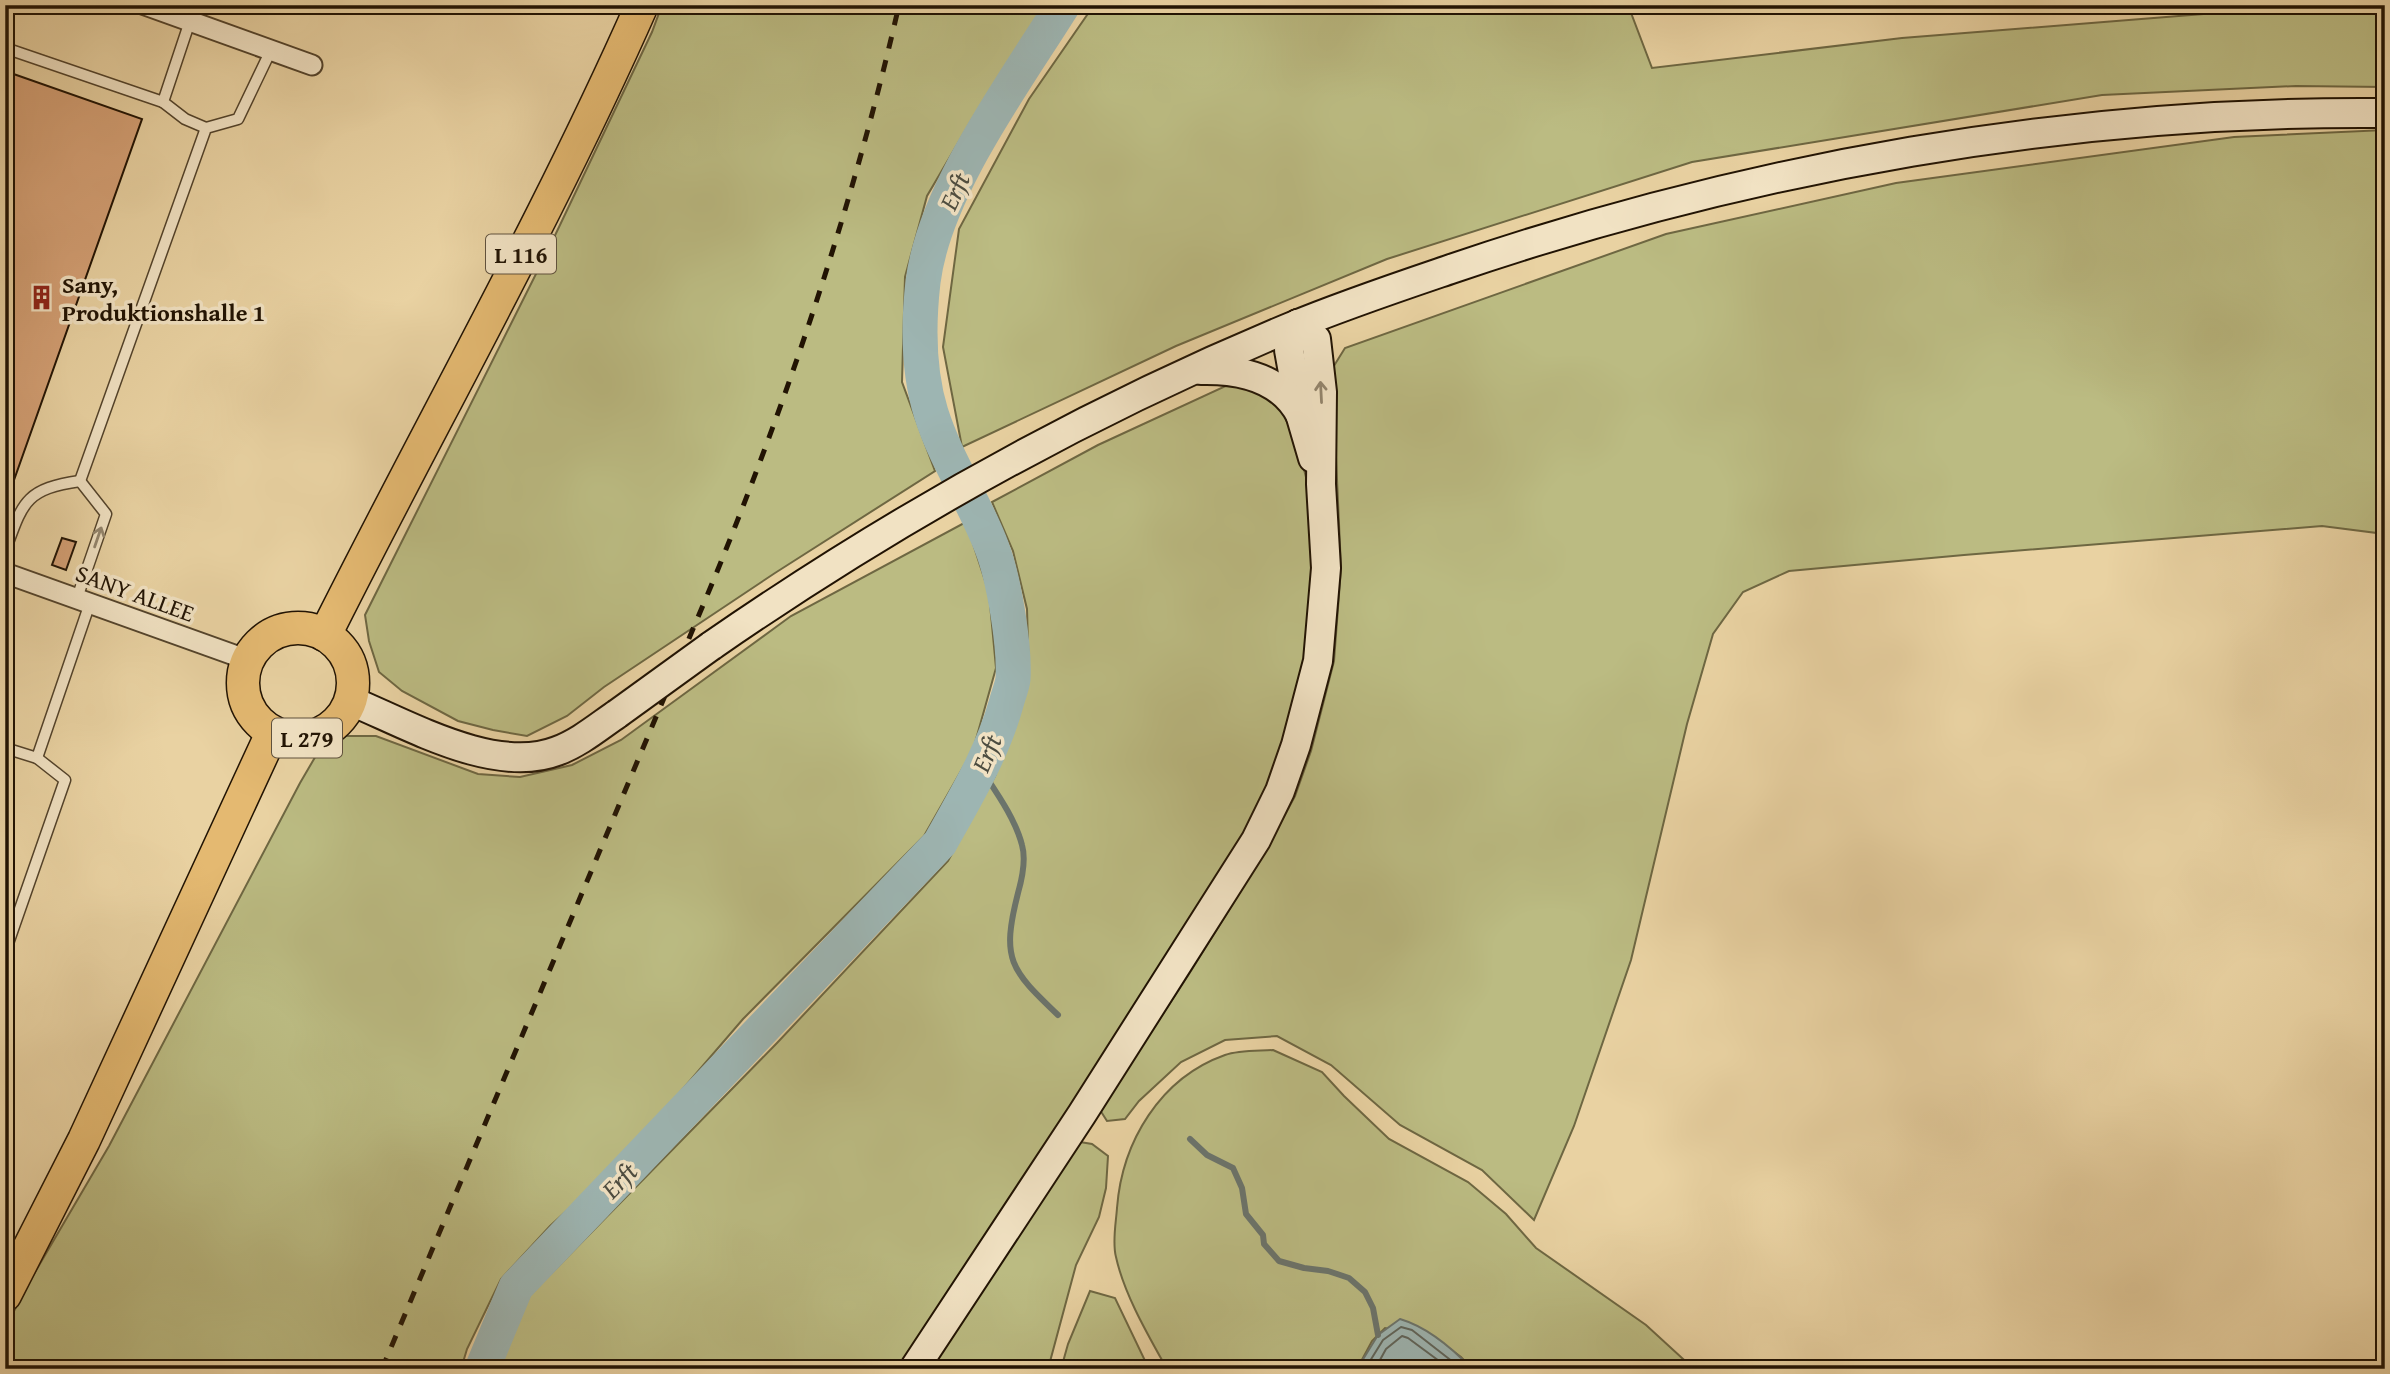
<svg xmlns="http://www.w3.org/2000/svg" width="2390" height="1374" viewBox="0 0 2390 1374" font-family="'Gentium Book Plus',serif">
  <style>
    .green { fill: #bbbb82; stroke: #6e6742; stroke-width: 2 }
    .water { fill: #9db5b2; stroke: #6b746c; stroke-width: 2 }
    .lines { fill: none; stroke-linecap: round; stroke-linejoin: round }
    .shore { stroke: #5f645a; stroke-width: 2 }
    .stream { stroke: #6b746c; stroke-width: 6 }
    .river { stroke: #9db5b2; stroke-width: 35 }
    .building { fill: #d4a075; stroke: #211303; stroke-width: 2 }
    .lane-casing { stroke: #53432b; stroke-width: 13 }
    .street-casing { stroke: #53432b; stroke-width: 23 }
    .secondary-casing { stroke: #211303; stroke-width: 32 }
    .primary-casing { stroke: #211303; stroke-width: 35 }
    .lane { stroke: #f1e2c3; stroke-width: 10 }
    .street { stroke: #f1e2c3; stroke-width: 19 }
    .secondary { stroke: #f1e2c3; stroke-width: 28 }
    .primary { stroke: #e4b971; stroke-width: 32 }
    .rail { stroke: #211303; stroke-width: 5; stroke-dasharray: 12 12; stroke-linecap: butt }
    .secondary-bridge-casing { stroke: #211303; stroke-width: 32; stroke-linecap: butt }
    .secondary-bridge { stroke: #f1e2c3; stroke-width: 28 }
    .oneway { stroke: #93856d }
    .labels { text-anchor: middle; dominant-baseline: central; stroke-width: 7; stroke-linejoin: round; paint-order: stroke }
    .shield { fill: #f1e2c3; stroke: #5f513d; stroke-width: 2 }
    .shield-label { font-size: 23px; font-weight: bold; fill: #211303 }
    .poi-label { font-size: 24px; font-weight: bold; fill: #211303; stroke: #f1e2c3; text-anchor: start }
    .street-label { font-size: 24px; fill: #211303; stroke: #f1e2c3 }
    .water-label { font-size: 26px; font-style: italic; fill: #4c4c40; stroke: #f1e2c3 }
  </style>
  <rect width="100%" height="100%" fill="#e9d2a2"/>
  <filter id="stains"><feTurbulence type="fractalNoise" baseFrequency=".00286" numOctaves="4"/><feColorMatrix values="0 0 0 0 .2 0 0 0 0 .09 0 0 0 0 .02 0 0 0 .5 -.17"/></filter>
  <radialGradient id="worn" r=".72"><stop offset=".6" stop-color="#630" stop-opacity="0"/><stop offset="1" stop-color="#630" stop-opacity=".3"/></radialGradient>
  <g class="green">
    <polygon points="662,5 1046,5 974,116 927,196 905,277 902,382 935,471 775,573 604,687 567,716 527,736 493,730 458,721 402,691 379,672 369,641 365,615 549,248 652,32"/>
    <polygon points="1094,5 1628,5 1652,68 1902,38 2241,11 2257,5 2385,5 2385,87 2296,86 2102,95 1692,162 1387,259 1176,346 962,447 943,347 959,229 1029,99"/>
    <polygon points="2385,130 2385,534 2322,526 1964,555 1789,571 1743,592 1713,634 1687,724 1631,960 1574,1126 1534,1220 1482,1170 1400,1125 1331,1065 1277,1036 1225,1040 1181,1062 1139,1101 1125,1119 1107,1121 1100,1110 1189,974 1265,852 1295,796 1311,751 1334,661 1341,568 1332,369 1345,348 1666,234 1896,183 2234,137"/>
    <polygon points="1232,383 1268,395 1290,415 1308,485 1314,573 1307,657 1286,741 1246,835 1072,1109 902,1365 898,1369 497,1369 500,1358 530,1295 777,1043 948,861 995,776 1029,680 1027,609 1013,551 992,502 1098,445"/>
    <polygon points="966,522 989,593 996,668 973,750 924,836 743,1019 621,1161 550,1226 501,1279 467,1349 461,1369 5,1369 5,1328 31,1279 109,1146 300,783 321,747 346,736 376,736 478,774 520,777 572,765 621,740 791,616"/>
    <path d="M1273,1050L1322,1072L1344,1096L1389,1139L1468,1182L1506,1214L1536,1248L1646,1325L1694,1369H1472L1461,1357L1435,1338L1385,1328L1372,1341L1357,1369H1167C1148,1335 1124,1294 1116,1257C1112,1242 1116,1223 1117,1208C1122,1142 1160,1078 1225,1055C1239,1050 1258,1051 1273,1050Z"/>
    <polygon points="1080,1142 1092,1144 1108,1156 1106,1188 1099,1217 1076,1265 1048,1369 927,1369"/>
    <polygon points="1090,1291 1115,1298 1149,1369 1061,1369 1068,1344"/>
  </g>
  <path class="water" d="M1400,1319C1427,1327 1453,1349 1472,1369H1357L1378,1335Z"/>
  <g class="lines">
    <g class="shore">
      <polyline points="1365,1369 1383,1340 1401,1327 1412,1330 1462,1369"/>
      <polyline points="1375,1369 1386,1349 1402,1336 1408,1338 1450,1369"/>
    </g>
    <g class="stream">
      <path d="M981,769C996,792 1015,818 1022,845C1026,859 1022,879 1018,893C1001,960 1010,969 1058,1015"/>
      <polyline points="1190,1139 1207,1155 1233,1168 1242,1188 1246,1214 1263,1235 1264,1244 1279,1261 1304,1268 1328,1271 1349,1278 1365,1292 1373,1308 1378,1335"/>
    </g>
    <path class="river" d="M482,1369L516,1287L940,843C965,798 992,754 1006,704C1008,696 1012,687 1013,679C1015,646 1004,579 992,548C975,502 946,461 931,413C918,371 918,326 923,282C934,191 1015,82 1063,5"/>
  </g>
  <g class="building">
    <polygon points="5,71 142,119 14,480 5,477"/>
    <polygon points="62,538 76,542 66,570 52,565"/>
    <polygon points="5,838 13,841 14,843 5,870"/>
  </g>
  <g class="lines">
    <defs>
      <g id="lane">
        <polyline points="190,21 163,102 185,119 206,128"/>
        <polyline points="5,48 163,102"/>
        <polyline points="80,481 206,128 238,119 271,50"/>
        <path d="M5,551C23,502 25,489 80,481"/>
        <polyline points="77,598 106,514 80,481"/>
        <polyline points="5,748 37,758 65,780 5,952"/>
        <polyline points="37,758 90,603"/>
      </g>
      <g id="street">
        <polyline points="145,5 312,65"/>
        <polyline points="5,573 248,660"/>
      </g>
      <g id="secondary">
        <polyline points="1298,324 1289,350 1301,417 1313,458"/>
        <path d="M1201,370C1241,369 1282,378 1301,416"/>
        <path d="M711,646C893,520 1086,412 1291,327C1344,305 1398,287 1451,269C1750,167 2069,110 2385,113"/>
        <path d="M351,701C409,725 495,775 557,751C579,743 598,727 617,714"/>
        <polyline points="914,1369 1082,1114 1256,840 1280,791 1296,745 1318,661 1326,568 1321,484 1322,392 1316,339 1298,324"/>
      </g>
      <g id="primary">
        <circle cx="298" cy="683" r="55"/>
        <path d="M325,635C430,425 547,220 642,5"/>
        <polyline points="5,1295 84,1140 272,733"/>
      </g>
    </defs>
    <use href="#lane" class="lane-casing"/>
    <use href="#street" class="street-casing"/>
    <use href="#secondary" class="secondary-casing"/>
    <use href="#primary" class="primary-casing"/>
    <use href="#lane" class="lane"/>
    <use href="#street" class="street"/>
    <use href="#secondary" class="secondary"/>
    <use href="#primary" class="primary"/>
    <path class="rail" d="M382,1369L714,579C790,393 854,202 899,5"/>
    <defs>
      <polyline id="secondary-bridge" points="617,714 711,646"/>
    </defs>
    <use href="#secondary-bridge" class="secondary-bridge-casing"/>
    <use href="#secondary-bridge" class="secondary-bridge"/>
  </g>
  <defs><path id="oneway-shaft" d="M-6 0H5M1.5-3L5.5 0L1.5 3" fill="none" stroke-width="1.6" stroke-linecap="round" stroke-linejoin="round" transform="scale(1.75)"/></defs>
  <g class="oneway">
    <use href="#oneway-shaft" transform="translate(1321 392) rotate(-93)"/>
    <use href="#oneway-shaft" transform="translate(98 537) rotate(-71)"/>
  </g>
  <defs>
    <symbol id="building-bare" viewBox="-9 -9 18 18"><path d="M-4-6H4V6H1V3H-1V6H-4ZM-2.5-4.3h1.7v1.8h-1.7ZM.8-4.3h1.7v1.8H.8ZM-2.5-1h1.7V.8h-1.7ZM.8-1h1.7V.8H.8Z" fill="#8f2418" stroke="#f1e2c3" stroke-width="2.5" paint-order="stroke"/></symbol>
  </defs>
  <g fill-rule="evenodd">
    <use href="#building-bare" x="24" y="280" width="35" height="35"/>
  </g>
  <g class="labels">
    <g class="shield">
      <rect x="486" y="234.5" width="70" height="39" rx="5"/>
      <rect x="272" y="718.5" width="70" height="39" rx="5"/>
    </g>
    <g class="shield-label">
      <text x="521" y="254">L 116</text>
      <text x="307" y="738">L 279</text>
    </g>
    <g class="poi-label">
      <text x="62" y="284">Sany,<tspan x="62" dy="28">Produktionshalle 1</tspan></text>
    </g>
    <g class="street-label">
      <text transform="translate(135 593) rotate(20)">SANY ALLEE</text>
    </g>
    <g class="water-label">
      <text transform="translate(954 191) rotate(-65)">Erft</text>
      <text transform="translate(986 753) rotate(-67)">Erft</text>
      <text transform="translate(619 1180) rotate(-46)">Erft</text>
    </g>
  </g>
  <rect width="2390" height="1374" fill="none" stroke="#e9d2a2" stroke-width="28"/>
  <rect x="7" y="7" width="2376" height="1360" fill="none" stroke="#211303" stroke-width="3.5"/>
  <rect x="14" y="14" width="2362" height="1346" fill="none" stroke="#211303" stroke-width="2"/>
  <rect width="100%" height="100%" filter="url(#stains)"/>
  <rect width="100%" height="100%" fill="url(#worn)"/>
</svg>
